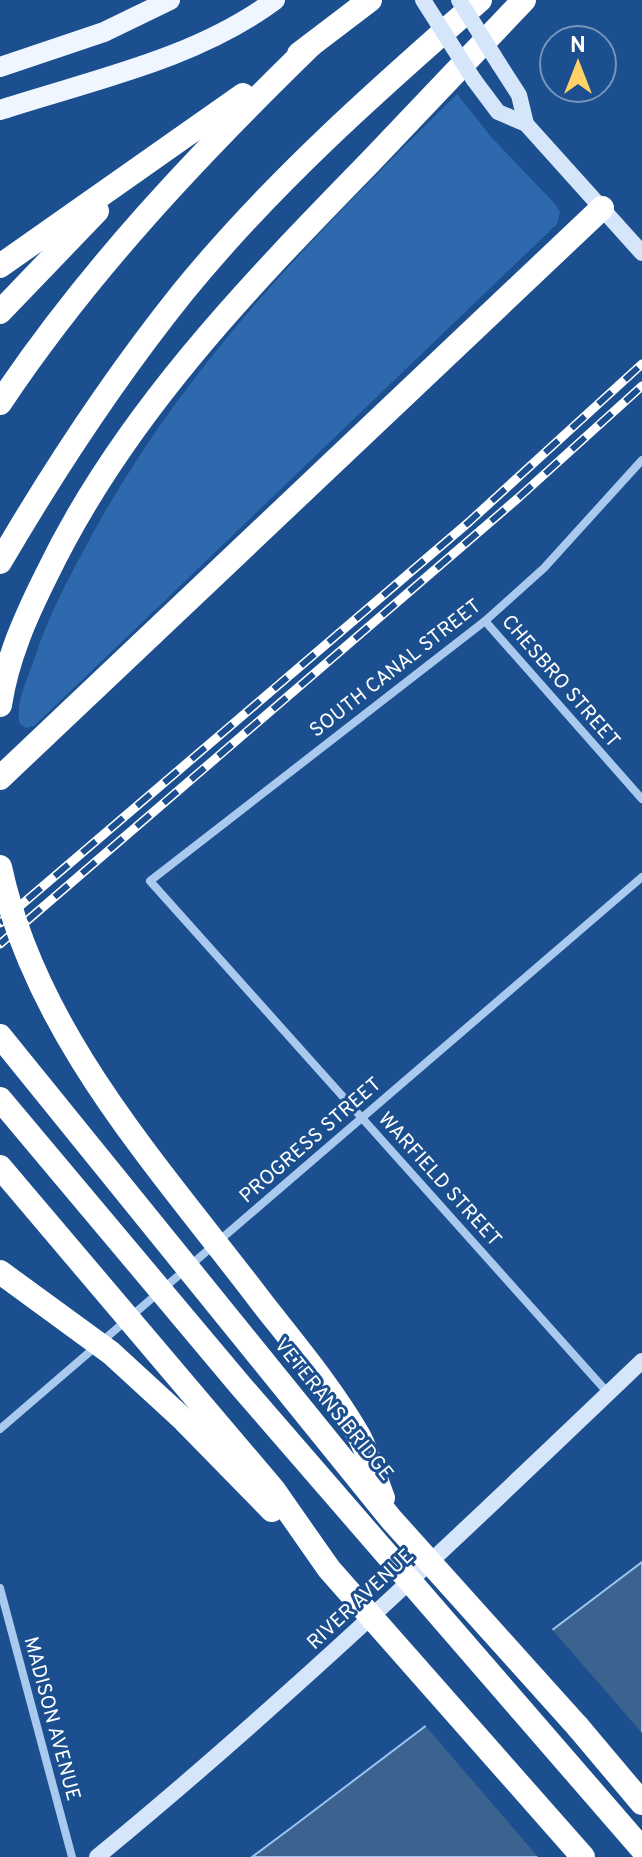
<svg xmlns="http://www.w3.org/2000/svg" width="642" height="1857" viewBox="0 0 642 1857" font-family="Overpass,sans-serif">
  <style>
    .green { fill: #2e69ad }
    .water { fill: #3c6290; stroke: #9cc4f0; stroke-width: 2 }
    .pier { fill: #1b4f8f }
    .lines { fill: none; stroke-linecap: round; stroke-linejoin: round }
    .street { stroke: #a9c9ee; stroke-width: 8 }
    .secondary { stroke: #d6e6fa; stroke-width: 16 }
    .primary { stroke: #f0f6ff; stroke-width: 20 }
    .highway { stroke: #fff; stroke-width: 24 }
    .rail-casing { stroke: #fff; stroke-width: 9 }
    .rail { stroke: #1b4f8f; stroke-width: 6; stroke-dasharray: 18; stroke-linecap: butt }
    .secondary-bridge { stroke: #d6e6fa; stroke-width: 16 }
    .highway-bridge { stroke: #fff; stroke-width: 24 }
    .labels { text-anchor: middle; dominant-baseline: central; stroke-width: 6; stroke-linejoin: round; paint-order: stroke }
    .street-label { font-size: 20px; fill: #fff; stroke: #1b4f8f }
  </style>
  <rect width="100%" height="100%" fill="#1b4f8f"/>
  <path class="green" d="M457,94L492,138L556,205L560,212L557,224L34,726L26,728L20,724C14,705 28,679 34,660C48,615 71,574 93,533C188,360 318,232 457,94Z"/>
  <polygon class="water" points="642,1562 642,1857 252,1857 291,1828"/>
  <polygon class="pier" points="550,1627 642,1733 642,1857 538,1857 423,1723"/>
  <g class="lines">
    <g class="street">
      <polyline points="485,621 642,799"/>
      <polyline points="608,1393 150,881 485,621 544,568 642,460"/>
      <polyline points="0,1429 642,877"/>
      <polyline points="0,1588 72,1857"/>
    </g>
    <g class="secondary">
      <polyline points="499,64 519,95 526,124"/>
      <polyline points="474,80 498,112 526,124 642,253"/>
      <path d="M97,1857C287,1701 464,1531 642,1361"/>
    </g>
    <g class="primary">
      <polyline points="0,67 104,32 170,0"/>
      <path d="M0,110C92,80 196,59 275,0"/>
    </g>
    <g class="highway">
      <polyline points="299,54 370,0"/>
      <polyline points="0,266 243,95"/>
      <polyline points="0,312 97,211"/>
      <path d="M0,403C88,271 197,156 310,46"/>
      <path d="M0,562C55,468 114,378 183,292C271,184 376,91 480,0"/>
      <path d="M0,705C7,658 26,616 47,574C123,416 248,287 370,162C422,108 473,54 524,0"/>
      <polyline points="0,778 602,208"/>
      <polyline points="578,1727 642,1803"/>
    </g>
    <defs>
      <g id="rail">
        <polyline points="0,923 469,522 642,364"/>
        <polyline points="0,944 517,499 642,386"/>
      </g>
    </defs>
    <use href="#rail" class="rail-casing"/>
    <use href="#rail" class="rail"/>
    <g class="secondary-bridge">
      <polyline points="423,0 474,80"/>
      <polyline points="459,0 499,64"/>
    </g>
    <g class="highway-bridge">
      <path d="M0,867C36,1036 161,1169 263,1304C296,1346 332,1389 359,1436C369,1455 375,1478 383,1498"/>
      <polyline points="0,1036 391,1519 578,1727"/>
      <polyline points="0,1099 240,1385 642,1849"/>
      <polyline points="0,1167 273,1489 329,1569 583,1857"/>
      <polyline points="0,1272 111,1353 184,1420 272,1510"/>
    </g>
  </g>
  <g class="labels">
    <g class="street-label">
      <text transform="translate(396 669) rotate(-38)">SOUTH CANAL STREET</text>
      <text transform="translate(560 682) rotate(49)">CHESBRO STREET</text>
      <text transform="translate(311 1141) rotate(-41)">PROGRESS STREET</text>
      <text transform="translate(439 1180) rotate(48)">WARFIELD STREET</text>
      <text transform="translate(333 1410) rotate(51)">VETERANS BRIDGE</text>
      <text transform="translate(361 1600) rotate(-43)">RIVER AVENUE</text>
      <text transform="translate(51 1719) rotate(75)">MADISON AVENUE</text>
    </g>
  </g>
  <g transform="translate(578 64)"><circle r="38" fill="#1b4f8f" stroke="#7695bc" stroke-width="2"/>
  <path d="M0-6L14 30L0 20L-14 30Z" fill="#ffd166"/>
  <text y="-12" font-size="22" font-weight="bold" text-anchor="middle" fill="#ffffff">N</text>
  </g>
</svg>
